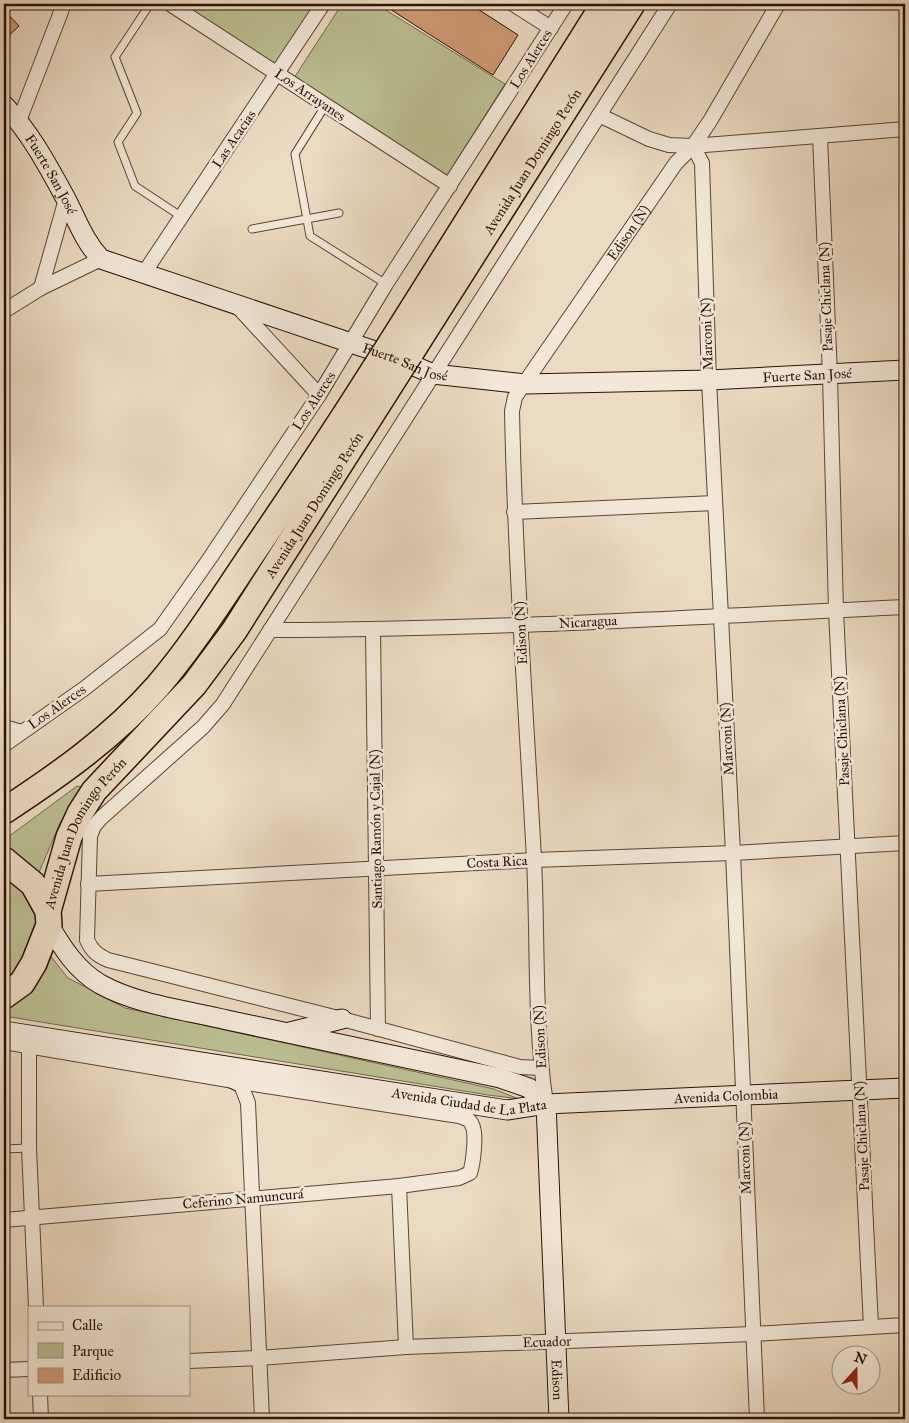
<svg xmlns="http://www.w3.org/2000/svg" width="909" height="1423" viewBox="0 0 909 1423" font-family="'IM FELL Great Primer',serif">
  <style>
    .green { fill: #bbbf92; stroke: #72684c }
    .building { fill: #cf9973; stroke: #291205 }
    .lines { fill: none; stroke-linecap: round; stroke-linejoin: round }
    .lane-casing { stroke: #5a4434; stroke-width: 9 }
    .street-casing { stroke: #5a4434; stroke-width: 16 }
    .secondary-casing { stroke: #291205; stroke-width: 21 }
    .highway-casing { stroke: #291205; stroke-width: 28 }
    .lane { stroke: #f3e8d8; stroke-width: 7 }
    .street { stroke: #f3e8d8; stroke-width: 14 }
    .secondary { stroke: #f3e8d8; stroke-width: 19 }
    .highway { stroke: #ecdbc3; stroke-width: 25 }
    .highway-bridge-casing { stroke: #291205; stroke-width: 28; stroke-linecap: butt }
    .highway-bridge { stroke: #ecdbc3; stroke-width: 25 }
    .labels { text-anchor: middle; dominant-baseline: central; stroke-width: 5; stroke-linejoin: round; paint-order: stroke }
    .street-label { font-size: 14px; fill: #291205; stroke: #f3e8d8 }
  </style>
  <rect width="100%" height="100%" fill="#ecdbc3"/>
  <filter id="stains"><feTurbulence type="fractalNoise" baseFrequency=".004" numOctaves="4"/><feColorMatrix values="0 0 0 0 .2 0 0 0 0 .09 0 0 0 0 .02 0 0 0 .5 -.17"/></filter>
  <radialGradient id="worn" r=".72"><stop offset=".6" stop-color="#630" stop-opacity="0"/><stop offset="1" stop-color="#630" stop-opacity=".3"/></radialGradient>
  <g class="green">
    <polygon points="181,4 318,4 278,66"/>
    <polygon points="342,4 376,4 505,84 446,177 294,78"/>
    <polygon points="77,786 86,788 61,821 37,877 27,862 4,848 4,840"/>
    <path d="M4,874C20,883 31,901 39,917C31,941 24,964 4,981Z"/>
    <polygon points="48,953 68,978 125,1008 494,1089 519,1099 488,1095 4,1016 4,1011 13,1004"/>
  </g>
  <g class="building">
    <polygon points="382,4 470,4 518,35 493,75"/>
    <polygon points="4,10 19,26 4,40"/>
  </g>
  <g class="lines">
    <defs>
      <g id="lane">
        <polyline points="150,4 115,57 137,113 118,142 135,186 182,217"/>
        <polyline points="325,106 295,154 310,236 386,284"/>
        <polyline points="252,229 339,213"/>
        <polyline points="4,1149 29,1148"/>
      </g>
      <g id="street">
        <polyline points="170,4 450,186"/>
        <polyline points="513,4 551,28"/>
        <polyline points="599,115 649,139 669,145 693,146 905,129"/>
        <polyline points="19,121 64,4"/>
        <polyline points="820,136 830,375 836,611 871,1326"/>
        <polyline points="693,146 702,163 709,380 733,853 757,1419"/>
        <polyline points="144,273 323,4"/>
        <polyline points="41,288 66,199"/>
        <polyline points="237,306 319,395"/>
        <polyline points="4,311 41,288 101,259"/>
        <polyline points="514,512 715,503"/>
        <path d="M270,630C482,630 693,617 905,607"/>
        <polyline points="373,630 378,1029"/>
        <polyline points="4,727 22,732"/>
        <polyline points="4,745 85,688 160,629 210,558 319,395 386,284 566,4"/>
        <polyline points="88,884 534,860 733,853 905,843"/>
        <path d="M4,1042L240,1082L459,1116C465,1118 470,1119 472,1125C477,1133 473,1164 470,1173L459,1178L399,1186L4,1220"/>
        <polyline points="29,1046 29,1148 36,1307"/>
        <path d="M541,1068L520,1067L342,1019L108,960C97,955 92,951 87,940L90,836L94,826L101,818L203,727L223,704L670,4"/>
        <polyline points="240,1082 248,1103 262,1419"/>
        <path id="s1" d="M546,1104C534,1023 538,940 534,859C526,710 515,561 512,411L515,397L676,163L693,146L710,121L778,4"/>
        <polyline points="399,1186 406,1347"/>
        <polyline points="189,1361 259,1358 406,1347 753,1334 905,1325"/>
        <polyline points="4,1370 29,1369"/>
        <polyline points="40,1394 41,1419"/>
      </g>
      <g id="secondary">
        <path id="s2" d="M4,105C30,132 48,166 66,199C77,220 84,241 101,259L351,343L393,357L433,374L525,384L709,380L905,370"/>
        <path d="M49,925C62,947 76,970 100,984C138,1005 185,1010 227,1020C318,1040 409,1059 500,1078L529,1088L546,1104"/>
        <path id="s3" d="M4,1031L507,1110L546,1104L905,1088"/>
        <polyline points="290,1032 342,1019"/>
        <polyline points="213,1069 240,1082"/>
        <path id="s4" d="M546,1104L559,1419"/>
      </g>
      <g id="highway">
        <polyline points="391,343 604,4"/>
        <path id="s5" d="M410,354L632,4"/>
        <path d="M4,811C59,775 113,737 157,687C193,645 223,597 254,551C295,491 336,430 375,368"/>
        <polyline points="4,860 33,884 48,911"/>
        <path id="s6" d="M4,996L22,983L34,963L49,925L48,911L69,837L80,813L94,791L194,685L234,631L394,379"/>
      </g>
    </defs>
    <use href="#lane" class="lane-casing"/>
    <use href="#street" class="street-casing"/>
    <use href="#secondary" class="secondary-casing"/>
    <use href="#highway" class="highway-casing"/>
    <use href="#lane" class="lane"/>
    <use href="#street" class="street"/>
    <use href="#secondary" class="secondary"/>
    <use href="#highway" class="highway"/>
    <defs>
      <g id="highway-bridge">
        <polyline points="375,368 391,343"/>
        <polyline points="394,379 410,354"/>
      </g>
    </defs>
    <use href="#highway-bridge" class="highway-bridge-casing"/>
    <use href="#highway-bridge" class="highway-bridge"/>
  </g>
  <g class="labels">
    <g class="street-label">
      <text transform="translate(531 59) rotate(-58)">Los Alerces</text>
      <text transform="translate(310 95) rotate(34)">Los Arrayanes</text>
      <text transform="translate(234 139) rotate(-56)">Las Acacias</text>
      <text stroke="none"><textPath href="#s5" startOffset="228">Avenida Juan Domingo Perón</textPath></text>
      <text stroke="none"><textPath href="#s2" startOffset="84">Fuerte San José</textPath></text>
      <text stroke="none"><textPath href="#s1" startOffset="908">Edison (N)</textPath></text>
      <text transform="translate(826 297) rotate(-92)">Pasaje Chiclana (N)</text>
      <text transform="translate(707 334) rotate(-92)">Marconi (N)</text>
      <text stroke="none"><textPath href="#s2" startOffset="504">Fuerte San José</textPath></text>
      <text stroke="none"><textPath href="#s2" startOffset="909">Fuerte San José</textPath></text>
      <text transform="translate(314 401) rotate(-57)">Los Alerces</text>
      <text stroke="none"><textPath href="#s6" startOffset="592">Avenida Juan Domingo Perón</textPath></text>
      <text transform="translate(588 622) rotate(-3)">Nicaragua</text>
      <text transform="translate(521 633) rotate(-93)">Edison (N)</text>
      <text transform="translate(57 707) rotate(-35)">Los Alerces</text>
      <text transform="translate(842 731) rotate(-93)">Pasaje Chiclana (N)</text>
      <text transform="translate(727 739) rotate(-93)">Marconi (N)</text>
      <text transform="translate(376 829) rotate(-91)">Santiago Ramón y Cajal (N)</text>
      <text stroke="none"><textPath href="#s6" startOffset="188">Avenida Juan Domingo Perón</textPath></text>
      <text transform="translate(497 862) rotate(-3)">Costa Rica</text>
      <text transform="translate(540 1037) rotate(-93)">Edison (N)</text>
      <text stroke="none"><textPath href="#s3" startOffset="471">Avenida Ciudad de La Plata</textPath></text>
      <text stroke="none"><textPath href="#s3" startOffset="729">Avenida Colombia</textPath></text>
      <text transform="translate(862 1136) rotate(-93)">Pasaje Chiclana (N)</text>
      <text transform="translate(745 1158) rotate(-92)">Marconi (N)</text>
      <text transform="translate(243 1199) rotate(-5)">Ceferino Namuncurá</text>
      <text transform="translate(547 1342) rotate(-2)">Ecuador</text>
      <text stroke="none"><textPath href="#s4" startOffset="276">Edison</textPath></text>
    </g>
  </g>
  <rect width="909" height="1423" fill="none" stroke="#ecdbc3" stroke-width="20"/>
  <rect x="5" y="5" width="899" height="1413" fill="none" stroke="#291205" stroke-width="2.5"/>
  <rect x="10" y="10" width="889" height="1403" fill="none" stroke="#291205"/>
  <rect x="28" y="1306" width="162" height="90" fill="#f3e8d8" stroke="#a29284"/>
  <rect x="38" y="1322" width="25" height="8" fill="#f3e8d8" stroke="#a29284"/>
  <text x="72" y="1330" font-size="15" fill="#291205">Calle</text>
  <rect x="38" y="1343" width="25" height="15" fill="#bbbf92" stroke="#a29284"/>
  <text x="72" y="1356" font-size="15" fill="#291205">Parque</text>
  <rect x="38" y="1368" width="25" height="15" fill="#cf9973" stroke="#a29284"/>
  <text x="72" y="1380" font-size="15" fill="#291205">Edificio</text>
  <g transform="translate(856 1370) rotate(21)"><circle r="24" fill="#f3e8d8" stroke="#a29284"/>
  <path d="M0-4L9 19L0 12L-9 19Z" fill="#8f2418"/>
  <text y="-8" font-size="14" font-weight="bold" text-anchor="middle" fill="#291205">N</text>
  </g>
  <rect width="100%" height="100%" filter="url(#stains)"/>
  <rect width="100%" height="100%" fill="url(#worn)"/>
</svg>
